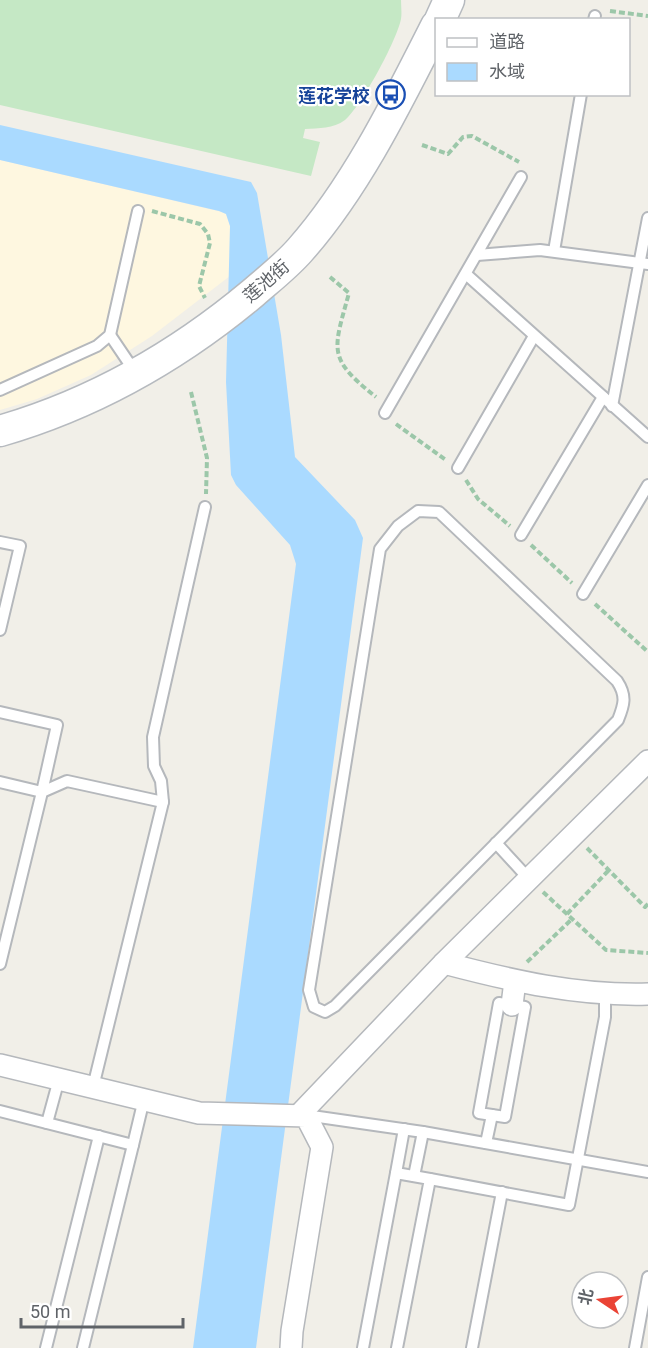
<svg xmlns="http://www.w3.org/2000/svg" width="648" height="1348" viewBox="0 0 648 1348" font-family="Roboto,'Noto Sans SC',sans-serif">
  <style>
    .commercial { fill: #fef7e0 }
    .pitch { fill: #c5e8c5 }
    .water { fill: #aadaff }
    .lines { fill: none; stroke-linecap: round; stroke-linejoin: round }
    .lane-casing { stroke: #b5b8bc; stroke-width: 14 }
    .street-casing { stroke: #b5b8bc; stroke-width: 24 }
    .secondary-casing { stroke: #b6babf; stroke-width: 33 }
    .path { stroke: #9cc7a9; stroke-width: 4; stroke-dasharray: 6 3; stroke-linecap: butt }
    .lane { stroke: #fff; stroke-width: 10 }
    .street { stroke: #fff; stroke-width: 21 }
    .secondary { stroke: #fff; stroke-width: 30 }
    .labels { text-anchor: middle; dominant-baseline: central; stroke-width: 4.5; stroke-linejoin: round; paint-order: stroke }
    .transit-label { font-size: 18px; font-weight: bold; fill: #164399; stroke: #fff; text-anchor: end }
    .street-label { font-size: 18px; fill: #5f6368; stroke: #fff }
  </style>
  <rect width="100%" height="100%" fill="#f1efe8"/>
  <polygon class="commercial" points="0,160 222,212 226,214 230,226 230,276 152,336 91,375 37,399 0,410"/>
  <path class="pitch" d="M0,0H401C401,6 402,13 401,19C397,40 361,107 345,120C333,129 319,128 305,129L303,138L320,142L311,176L0,105Z"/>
  <polygon class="water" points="0,125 251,182 257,193 281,335 295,457 355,520 363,538 256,1348 193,1348 296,564 290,545 236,485 231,475 226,382 230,226 226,214 219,211 0,160"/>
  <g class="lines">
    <defs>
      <g id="lane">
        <polyline points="594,20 595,16"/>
        <polyline points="554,251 581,94"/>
        <polyline points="477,255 540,250 648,264"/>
        <polyline points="467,275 648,437"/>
        <polyline points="110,335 135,372"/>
        <polyline points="0,390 97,346 110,335 138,211"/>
        <polyline points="612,406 648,218"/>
        <polyline points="385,413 521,177"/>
        <polyline points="458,468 534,336"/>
        <path d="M418,511L439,512L617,681C627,696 624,705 618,720L335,1006L325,1012L314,1007L309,990L380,549L398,526Z"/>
        <polyline points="521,535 603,397"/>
        <polyline points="0,542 20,546 0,630"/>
        <polyline points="583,594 648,485"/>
        <polyline points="0,712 57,725 42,792 0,782"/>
        <polyline points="163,802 161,781 154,766 153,737 205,507"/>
        <polyline points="496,843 529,879"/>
        <polyline points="0,964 42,792 67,781 163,802 93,1087"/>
        <polygon points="499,1003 525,1007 505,1117 479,1113"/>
        <polyline points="0,1111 133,1145 144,1099"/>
        <polyline points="305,1115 423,1132 648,1172"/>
        <polyline points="47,1123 59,1079"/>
        <polyline points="486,1143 492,1115"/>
        <polyline points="396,1173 404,1129"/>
        <polyline points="414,1176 423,1132"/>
        <polyline points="430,1179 569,1205 605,1017 605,995"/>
        <polyline points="46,1348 99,1136"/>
        <polyline points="83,1348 133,1145"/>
        <polyline points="363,1348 396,1173 430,1179 397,1348"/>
        <polyline points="472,1348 502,1192"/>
        <polyline points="635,1348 648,1277"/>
      </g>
      <g id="street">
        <path d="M444,963C512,981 578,996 648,994"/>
        <polyline points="512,1005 515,981"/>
        <polyline points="0,1065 199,1113 306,1116 322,1147 292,1331 291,1348"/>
        <polyline points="300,1114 444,963 648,761"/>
      </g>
      <g id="secondary">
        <polyline points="440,20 449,0"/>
        <path d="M0,431C93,404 179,355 253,293C269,279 286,266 300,250C356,187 398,101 436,26"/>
      </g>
    </defs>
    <use href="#lane" class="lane-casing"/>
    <use href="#street" class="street-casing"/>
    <use href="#secondary" class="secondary-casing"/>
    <g class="path">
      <polyline points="610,11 648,16"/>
      <polyline points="422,145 448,154 463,137 472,136 519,162"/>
      <polyline points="152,211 200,224 208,234 210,243 199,286 205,298"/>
      <path d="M330,277L349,293C333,351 327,358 376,397"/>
      <polyline points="191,392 207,458 206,494"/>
      <polyline points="396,424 446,460"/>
      <polyline points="466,480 478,499 510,526"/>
      <polyline points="531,545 572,583"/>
      <polyline points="595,604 648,652"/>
      <polyline points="587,848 645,907 648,904"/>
      <polyline points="543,892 606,950 648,953"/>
      <polyline points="567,914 608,871"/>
      <polyline points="527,962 572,919"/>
    </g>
    <use href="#lane" class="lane"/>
    <use href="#street" class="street"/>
    <use href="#secondary" class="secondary"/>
  </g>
  <defs>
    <symbol id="bus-ring" viewBox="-11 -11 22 22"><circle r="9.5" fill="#fff" stroke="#1a4fb4" stroke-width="1.5"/><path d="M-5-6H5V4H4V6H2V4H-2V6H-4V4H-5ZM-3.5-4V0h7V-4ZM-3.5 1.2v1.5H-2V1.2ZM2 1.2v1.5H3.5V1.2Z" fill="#1a4fb4"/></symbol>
  </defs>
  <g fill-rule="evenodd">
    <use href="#bus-ring" x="374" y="78" width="33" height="33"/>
  </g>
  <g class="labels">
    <g class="transit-label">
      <text x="370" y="95">莲花学校</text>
    </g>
    <g class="street-label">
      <text transform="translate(266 281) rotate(-41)">莲池街</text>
    </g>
  </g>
  <rect x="435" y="18" width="195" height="78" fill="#ffffff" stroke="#bfc1c3" stroke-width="1.5"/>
  <rect x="447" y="38" width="30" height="9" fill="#ffffff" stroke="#bfc1c3" stroke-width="1.5"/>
  <text x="489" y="48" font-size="18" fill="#5f6368">道路</text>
  <rect x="447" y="63" width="30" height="18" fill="#aadaff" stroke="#bfc1c3" stroke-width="1.5"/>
  <text x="489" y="78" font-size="18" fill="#5f6368">水域</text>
  <g transform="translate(600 1300) rotate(283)"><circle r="28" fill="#ffffff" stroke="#bfc1c3" stroke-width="1.5"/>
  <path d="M0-4.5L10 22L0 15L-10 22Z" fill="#ea4335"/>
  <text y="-9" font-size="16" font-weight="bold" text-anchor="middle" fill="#5f6368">北</text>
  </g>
  <path d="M21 1318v9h162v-9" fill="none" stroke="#5f6368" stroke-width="3"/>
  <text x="30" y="1318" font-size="18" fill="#5f6368" stroke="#ffffff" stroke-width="4.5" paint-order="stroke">50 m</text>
</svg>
